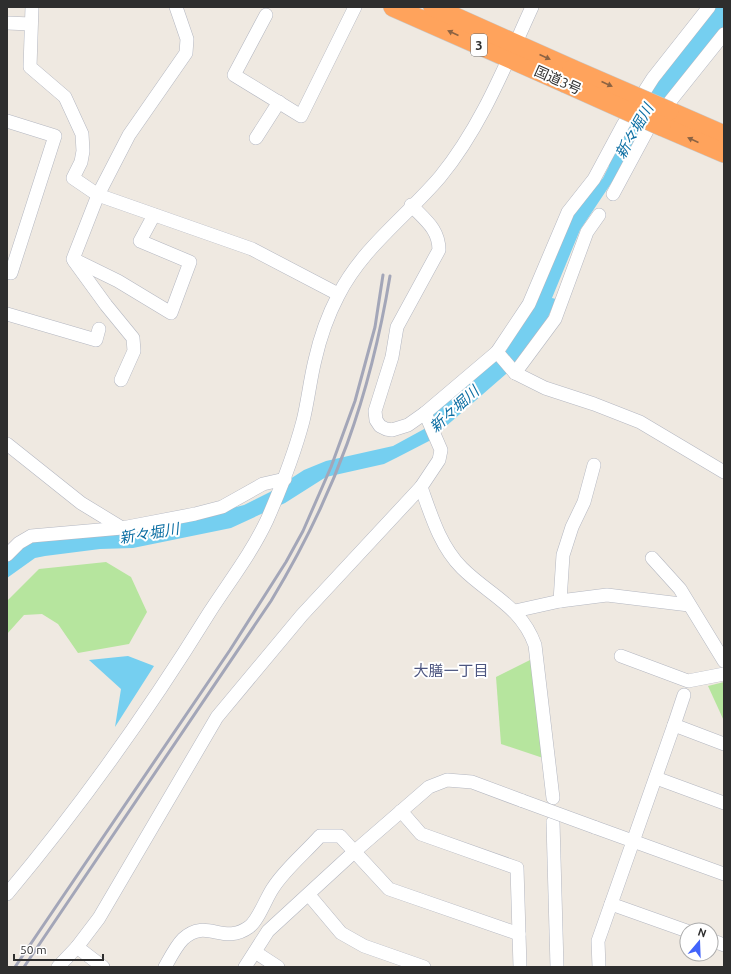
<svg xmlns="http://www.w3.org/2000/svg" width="731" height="974" viewBox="0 0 731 974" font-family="Ubuntu,'Noto Sans JP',sans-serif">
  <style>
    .green { fill: #b6e59e }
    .water { fill: #75cff0 }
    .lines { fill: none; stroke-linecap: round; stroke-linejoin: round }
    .minor-casing { stroke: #b4b7c1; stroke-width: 14 }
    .highway-casing { stroke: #c9c9c9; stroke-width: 20 }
    .minor { stroke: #fff; stroke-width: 13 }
    .highway { stroke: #ffa35c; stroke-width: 19 }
    .rail { stroke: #a3a6b8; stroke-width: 3 }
    .minor-bridge-casing { stroke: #b4b7c1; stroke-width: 14; stroke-linecap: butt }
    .highway-bridge-casing { stroke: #c9c9c9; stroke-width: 20; stroke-linecap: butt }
    .minor-bridge { stroke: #fff; stroke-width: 13 }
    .highway-bridge { stroke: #ffa35c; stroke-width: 19 }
    .oneway { fill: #8c6343 }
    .labels { text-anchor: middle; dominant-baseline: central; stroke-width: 4; stroke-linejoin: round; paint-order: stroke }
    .shield { fill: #fff; stroke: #6d6d6d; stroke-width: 1 }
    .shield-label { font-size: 13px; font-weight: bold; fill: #2e2e2e }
    .street-label { font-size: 14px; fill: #2e2e2e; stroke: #fff }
    .water-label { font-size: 15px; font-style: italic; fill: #0d6fa3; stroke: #fff }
    .neighbourhood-label { font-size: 15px; fill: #4d5680; stroke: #fff }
  </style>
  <rect width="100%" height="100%" fill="#efe9e1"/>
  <g class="green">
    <polygon points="106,562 131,577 147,612 129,644 78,653 58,624 42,614 24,615 7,634 7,601 39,569"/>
    <polygon points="532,659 543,758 501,744 496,677"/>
    <polygon points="724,682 724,721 708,686"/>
  </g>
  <g class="water">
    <polygon points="713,7 724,7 724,26 641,127 614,179 580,230 552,298 556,299 545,324 532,344 506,374 429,441 398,457 384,464 326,477 285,503 231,528 133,548 100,549 45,556 35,558 7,578 7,562 25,544 38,540 199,517 244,505 270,492 304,470 326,461 393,446 426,428 433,413 504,354 535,304 573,215 603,178 609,166 608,162 654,83"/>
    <polygon points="128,656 154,666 115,727 121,689 89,660"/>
  </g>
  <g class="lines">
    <defs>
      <g id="minor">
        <polyline points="32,7 30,67 65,97 82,134 83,151 81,162 73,178 98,195 252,249 338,294"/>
        <polyline points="266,15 234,75 301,116 355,7"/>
        <polyline points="7,23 31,24"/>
        <polyline points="7,121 55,136 11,273 7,272"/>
        <polyline points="256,138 279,102"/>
        <polyline points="613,194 648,129 724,34"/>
        <path d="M411,205C425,220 439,229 439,250L397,327L392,357L375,411L376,420L380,426L386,429L392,430L408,425L425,413L497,352L529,304L568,212L594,179L623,125L653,78L709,7"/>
        <polyline points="154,215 140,241 190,262 171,313 118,281 73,259 98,195 129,135 186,53 187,39 176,7"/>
        <polyline points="74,261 106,305 133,338 134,351 121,380"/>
        <polyline points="7,314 96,340 99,329"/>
        <polyline points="497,352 515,373 545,388 594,404 640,422 724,472"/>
        <polyline points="515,373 555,319 587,232 599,215"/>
        <polyline points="7,444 81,503 122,528"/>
        <path d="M421,487C431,515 440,546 462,568C489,595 521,606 535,645L553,798"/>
        <polyline points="7,555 19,543 31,536 122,528 195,514 222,507 263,484 285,479"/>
        <polyline points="652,558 680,589 724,661"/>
        <polyline points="560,601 563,555 572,527 584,502 594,465"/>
        <polyline points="515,611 560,601 607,595 689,605"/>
        <polyline points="621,656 688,681 724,674"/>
        <polyline points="674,725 684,695"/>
        <polyline points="656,778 724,803"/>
        <polyline points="401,811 421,834 517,868 520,967"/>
        <polyline points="553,822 557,967"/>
        <polyline points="594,827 724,874"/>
        <path d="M7,894C80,807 149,710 209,613C229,582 251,554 267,520C281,488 294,455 303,421C308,401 310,380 315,360C320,338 328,315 338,296C362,248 406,217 440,177C481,127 505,66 532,7"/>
        <polyline points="309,895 341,933 364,946 424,967"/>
        <polyline points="611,904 687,931"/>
        <polyline points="711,940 724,945"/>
        <polyline points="77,947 103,967"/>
        <polyline points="255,952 278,967"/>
        <polyline points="58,967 77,947 99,918 217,717 302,615 421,487 439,460 441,450 425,413"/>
        <path d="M165,967C170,958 176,946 183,939C207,917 223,946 249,927C258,921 266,898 273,888C285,869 305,853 320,836H340L389,889L519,934"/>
        <polyline points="245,967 268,931 354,852 429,787 447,780 472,782 523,801"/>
        <polyline points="599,967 598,941 674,725 724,744"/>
      </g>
      <g id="highway">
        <polyline points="393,7 565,83"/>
        <polyline points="433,7 572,69"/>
        <polyline points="669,111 724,135"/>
        <polyline points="661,126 724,153"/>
      </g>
    </defs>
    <use href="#minor" class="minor-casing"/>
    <use href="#highway" class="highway-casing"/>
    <use href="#minor" class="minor"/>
    <use href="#highway" class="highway"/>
    <g class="rail">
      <polyline points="15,967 230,650 286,562 303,531 331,467 355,401 375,327 383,275"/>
      <path d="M24,967L271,601C335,495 370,397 390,276"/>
    </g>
    <defs>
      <polyline id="minor-bridge" points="523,801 594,827"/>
      <g id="highway-bridge">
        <polyline points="572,69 669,111"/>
        <polyline points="565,83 661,126"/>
      </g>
    </defs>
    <use href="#minor-bridge" class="minor-bridge-casing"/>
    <use href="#highway-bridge" class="highway-bridge-casing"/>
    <use href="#minor-bridge" class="minor-bridge"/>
    <use href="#highway-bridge" class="highway-bridge"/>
  </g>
  <defs><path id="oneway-solid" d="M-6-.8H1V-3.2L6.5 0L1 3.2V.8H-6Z"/></defs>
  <g class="oneway">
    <use href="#oneway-solid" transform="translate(453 33) rotate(-156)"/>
    <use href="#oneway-solid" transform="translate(545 57) rotate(24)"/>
    <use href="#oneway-solid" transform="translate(607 84) rotate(24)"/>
    <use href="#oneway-solid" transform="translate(693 140) rotate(-156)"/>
  </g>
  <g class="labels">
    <rect class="shield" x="471" y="34" width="16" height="22" rx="3"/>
    <g class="shield-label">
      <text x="479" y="45">3</text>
    </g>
    <g class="street-label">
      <text transform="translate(558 80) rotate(24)">国道3号</text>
    </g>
    <g class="water-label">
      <text transform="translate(634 131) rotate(-60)">新々堀川</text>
      <text transform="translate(454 409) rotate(-42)">新々堀川</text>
      <text transform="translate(149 533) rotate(-9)">新々堀川</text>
    </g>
    <g class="neighbourhood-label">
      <text x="451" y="670">大膳一丁目</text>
    </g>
  </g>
  <rect width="731" height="974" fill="none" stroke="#2e2e2e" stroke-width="16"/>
  <g transform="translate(699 942) rotate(19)"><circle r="19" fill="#ffffff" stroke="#ababab"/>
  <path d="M0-3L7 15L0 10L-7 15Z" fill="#4264fb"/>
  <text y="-6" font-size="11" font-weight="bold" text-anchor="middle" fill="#2e2e2e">N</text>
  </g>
  <path d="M14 954v6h89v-6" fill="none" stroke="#2e2e2e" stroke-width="2"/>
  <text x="20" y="954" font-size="12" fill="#2e2e2e" stroke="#ffffff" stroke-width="3" paint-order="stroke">50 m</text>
</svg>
